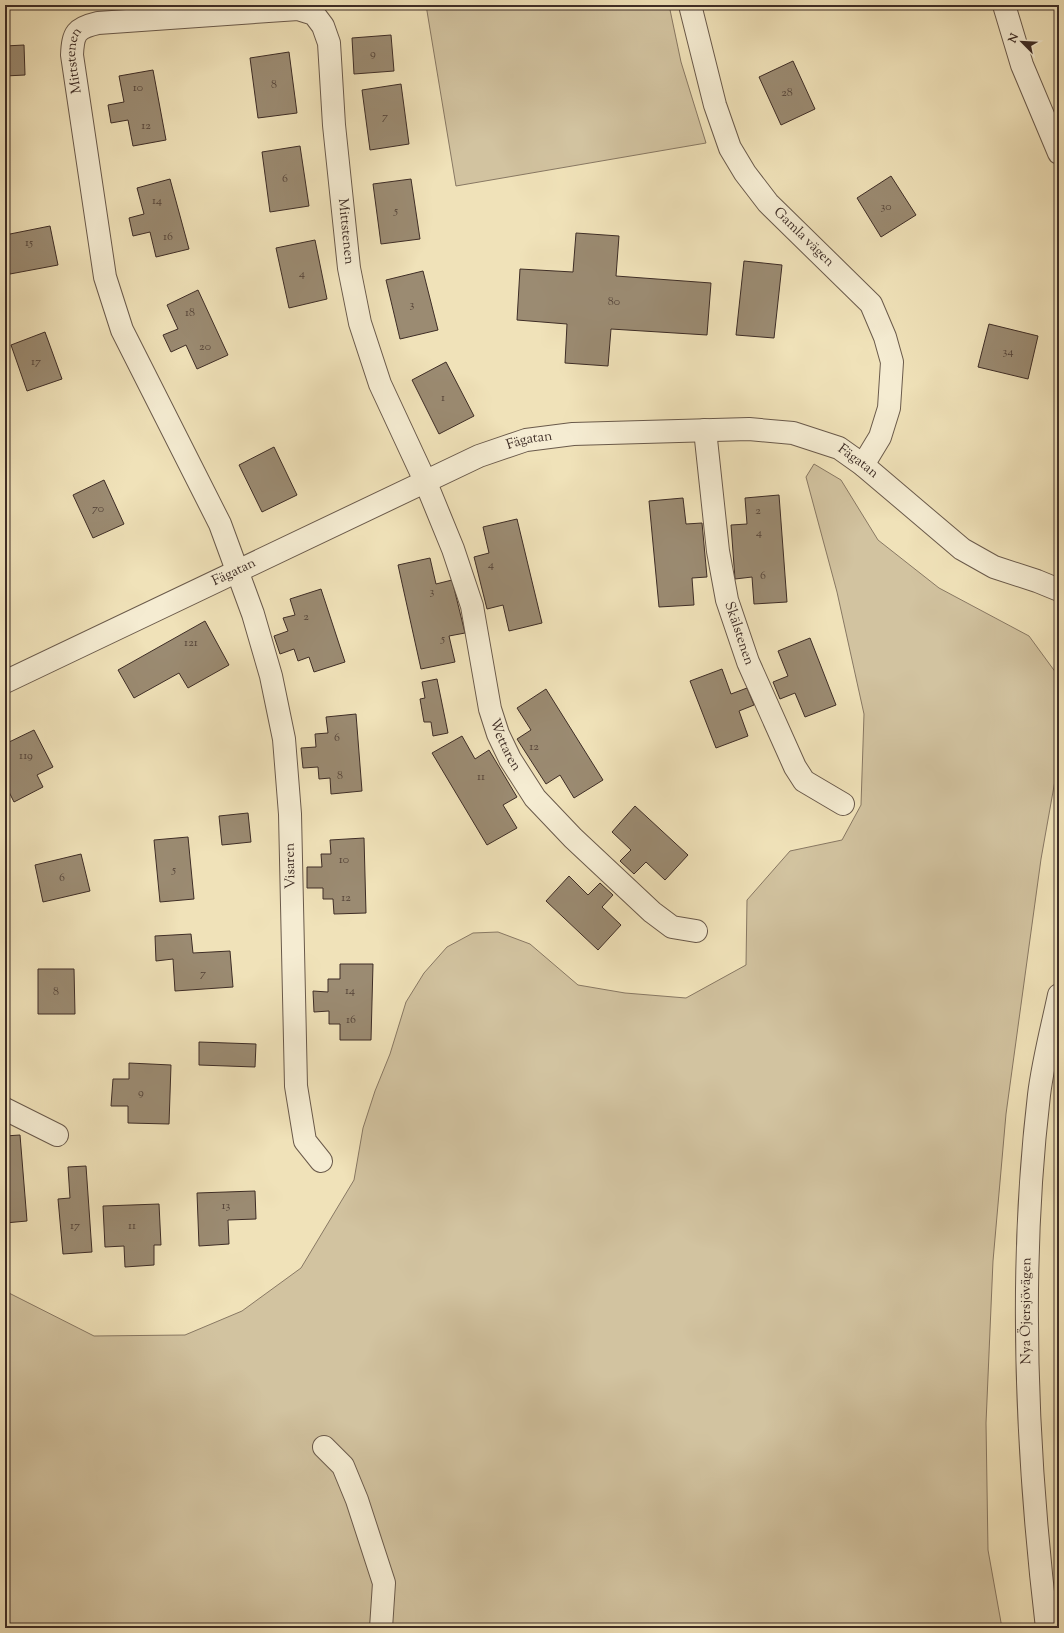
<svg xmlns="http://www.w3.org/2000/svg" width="1064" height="1633" viewBox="0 0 1064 1633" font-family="'Sorts Mill Goudy',serif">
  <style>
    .green { fill: #d2c3a0; stroke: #887863 }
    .building { fill: #9b8b72; stroke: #3e2d26 }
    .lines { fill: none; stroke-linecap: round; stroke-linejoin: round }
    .minor-casing { stroke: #6a5a4b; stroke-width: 24 }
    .minor { stroke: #f5ecd2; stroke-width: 22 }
    .labels { text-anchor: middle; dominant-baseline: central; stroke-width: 3; stroke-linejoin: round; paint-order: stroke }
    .number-label { font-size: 12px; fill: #554439 }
    .street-label { font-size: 14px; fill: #3e2d26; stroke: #f5ecd2 }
  </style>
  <rect width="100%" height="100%" fill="#f0e2b9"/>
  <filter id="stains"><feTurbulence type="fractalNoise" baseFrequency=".005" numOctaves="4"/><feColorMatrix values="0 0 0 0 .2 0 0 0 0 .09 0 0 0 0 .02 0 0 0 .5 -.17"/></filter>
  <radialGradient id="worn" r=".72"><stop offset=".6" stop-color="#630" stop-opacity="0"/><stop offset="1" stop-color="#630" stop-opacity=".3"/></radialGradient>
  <g class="green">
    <polygon points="426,5 669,5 681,62 706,143 456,186"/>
    <polygon points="814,464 841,480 878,540 939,588 1029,636 1059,677 1059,758 1041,859 1006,1114 993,1261 986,1423 988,1550 1002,1628 5,1628 5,1291 94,1336 185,1335 242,1311 301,1268 354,1180 363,1128 375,1091 390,1054 406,1002 424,973 447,947 473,933 498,932 530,944 578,985 625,993 686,998 746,965 747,900 790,851 842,840 861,805 864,714 837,592 806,477"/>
  </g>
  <g class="building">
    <polygon points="391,35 394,71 354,74 352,38"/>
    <polygon points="24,45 25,75 5,76 5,46"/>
    <polygon points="289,52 297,113 258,118 250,58"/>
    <polygon points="793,61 815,109 781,125 759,77"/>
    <polygon points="153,70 166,140 133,146 128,120 111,123 108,105 124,102 119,76"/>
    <polygon points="401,84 409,144 370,150 362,90"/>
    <polygon points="300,146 309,206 270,212 262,152"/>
    <polygon points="891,176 916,215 881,237 857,198"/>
    <polygon points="170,179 189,249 156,257 150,232 133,236 129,218 144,214 137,188"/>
    <polygon points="411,179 420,239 381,244 373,184"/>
    <polygon points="50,226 58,265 10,274 5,251 5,235"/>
    <polygon points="576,233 619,236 616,276 711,283 707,335 611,329 608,366 565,363 567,324 517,320 520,269 573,272"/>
    <polygon points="315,240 327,299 289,308 276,248"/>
    <polygon points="744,261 782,265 774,338 736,335"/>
    <polygon points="423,271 438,330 400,339 386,280"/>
    <polygon points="198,290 228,355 197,369 186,345 171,352 163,335 178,329 167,305"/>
    <polygon points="989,324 1038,336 1028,379 978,367"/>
    <polygon points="45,332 62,379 27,391 11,345"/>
    <polygon points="446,362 474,416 439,434 412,380"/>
    <polygon points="274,447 297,495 262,512 239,465"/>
    <polygon points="104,480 124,524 93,538 73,495"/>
    <polygon points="779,495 787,602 754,604 752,577 735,579 731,525 747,524 745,498"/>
    <polygon points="683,498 686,524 702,523 707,577 692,578 694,605 659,607 649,501"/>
    <polygon points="517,519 542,623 509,631 503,605 487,609 474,557 489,553 483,527"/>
    <polygon points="430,558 436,584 452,580 465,633 449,636 455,662 421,669 398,565"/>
    <polygon points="321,589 345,662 314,672 309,657 298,661 294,649 280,654 274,636 288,631 283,618 295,615 290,599"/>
    <polygon points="205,621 229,665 188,688 179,673 134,698 118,670"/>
    <polygon points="810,638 836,705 805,717 795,693 780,699 773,682 788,676 778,651"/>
    <polygon points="722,669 731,694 747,688 754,705 739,711 748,736 716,748 690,681"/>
    <polygon points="437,679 448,733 433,736 431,722 424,722 420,699 425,698 422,682"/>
    <polygon points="546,689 603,780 574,798 560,775 546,784 517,739 531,730 517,708"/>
    <polygon points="356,714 362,791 331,794 330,778 319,779 318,767 303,768 301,748 316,747 315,734 328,733 326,717"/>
    <polygon points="34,730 53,767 37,775 43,787 14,802 5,784 5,744"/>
    <polygon points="462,736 475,759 489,750 517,797 503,805 517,828 487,845 432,753"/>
    <polygon points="635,806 688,855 665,880 646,862 634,874 620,861 631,850 612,832"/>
    <polygon points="248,813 251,842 222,845 219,816"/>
    <polygon points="188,837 194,899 160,902 154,840"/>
    <polygon points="364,838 366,913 334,914 333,899 323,899 323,888 307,888 307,867 322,867 321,854 331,854 330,840"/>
    <polygon points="81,854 90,891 43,902 35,865"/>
    <polygon points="569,876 588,895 600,883 613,895 602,907 621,925 598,950 546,901"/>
    <polygon points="191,934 193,953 230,951 233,987 175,991 173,959 156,961 155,936"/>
    <polygon points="340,964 373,964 371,1040 340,1040 340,1024 329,1024 329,1011 314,1012 313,991 328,992 328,979 340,979"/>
    <polygon points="38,969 74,969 75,1014 38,1014"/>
    <polygon points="199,1042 256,1044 255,1067 199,1065"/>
    <polygon points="129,1063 171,1065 169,1124 128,1123 128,1106 111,1106 113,1079 129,1079"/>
    <polygon points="20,1135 27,1221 5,1223 5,1136"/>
    <polygon points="86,1166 92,1252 63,1254 58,1199 70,1198 68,1167"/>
    <polygon points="255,1191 256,1219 228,1220 229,1244 199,1246 197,1193"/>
    <polygon points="159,1204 161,1245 154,1245 154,1265 125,1267 124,1246 105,1247 103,1206"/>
  </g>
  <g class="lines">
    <defs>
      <g id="minor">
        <path id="s1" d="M690,5L715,105L730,148L745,173L768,203L871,304L885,337L892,362L889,408L880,437L863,465"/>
        <polyline points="1004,5 1022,65 1059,153"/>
        <path id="s2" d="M705,430L718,551L727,600L748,662L795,767L804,781L843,804"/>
        <path id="s3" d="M5,682L479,456L526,440L573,434L749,429L793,433L839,448L863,465L962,549L994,567L1037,581L1059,590"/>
        <polyline points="5,1109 57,1135"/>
        <path id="s4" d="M321,1161L305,1141L296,1086L290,814L284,739L271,676L253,614L220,524L122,330L105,277L72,55C73,33 76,28 98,23L298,9L314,14L323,26L329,43L334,125L349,268L360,323L380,384L426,483L453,549L472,606L490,709L498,734L510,759L535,798L573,838L652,912L672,927L696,931"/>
        <polyline points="324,1447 343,1466 357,1500 384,1583 381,1628"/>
        <path id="s5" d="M1047,1628C1026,1452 1018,1272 1039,1095C1043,1062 1052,1028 1059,995"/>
      </g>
    </defs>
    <use href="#minor" class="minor-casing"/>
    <use href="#minor" class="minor"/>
  </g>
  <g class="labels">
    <g class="number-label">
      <text x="373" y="54">9</text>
      <text x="274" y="85">8</text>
      <text x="138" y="88">10</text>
      <text x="787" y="93">28</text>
      <text x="385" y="117">7</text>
      <text x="146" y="126">12</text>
      <text x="285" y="179">6</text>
      <text x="157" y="201">14</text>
      <text x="886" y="207">30</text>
      <text x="396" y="211">5</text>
      <text x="168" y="237">16</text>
      <text x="29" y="243">15</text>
      <text x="302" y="274">4</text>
      <text x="614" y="302">80</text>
      <text x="412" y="305">3</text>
      <text x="190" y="313">18</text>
      <text x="205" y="347">20</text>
      <text x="1008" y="352">34</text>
      <text x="36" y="362">17</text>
      <text x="443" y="398">1</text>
      <text x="98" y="509">70</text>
      <text x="758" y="511">2</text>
      <text x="759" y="533">4</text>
      <text x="491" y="565">4</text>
      <text x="763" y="576">6</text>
      <text x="432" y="592">3</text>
      <text x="306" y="617">2</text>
      <text x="443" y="639">5</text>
      <text x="191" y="643">121</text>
      <text x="337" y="738">6</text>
      <text x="534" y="747">12</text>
      <text x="26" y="756">119</text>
      <text x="340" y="776">8</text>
      <text x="481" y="777">11</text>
      <text x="344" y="860">10</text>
      <text x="174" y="870">5</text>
      <text x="62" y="878">6</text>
      <text x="346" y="898">12</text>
      <text x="203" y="974">7</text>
      <text x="350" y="991">14</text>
      <text x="56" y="992">8</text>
      <text x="351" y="1020">16</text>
      <text x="141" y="1093">9</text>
      <text x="226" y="1206">13</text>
      <text x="75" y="1226">17</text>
      <text x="132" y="1226">11</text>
    </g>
    <g class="street-label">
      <text stroke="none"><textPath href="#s4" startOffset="1145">Mittstenen</textPath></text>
      <text stroke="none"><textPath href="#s4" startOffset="1637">Mittstenen</textPath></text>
      <text stroke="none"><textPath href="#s1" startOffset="265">Gamla vägen</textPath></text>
      <text stroke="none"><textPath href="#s3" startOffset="578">Fägatan</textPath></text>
      <text stroke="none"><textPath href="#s3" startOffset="914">Fägatan</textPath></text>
      <text stroke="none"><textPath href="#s3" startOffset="254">Fägatan</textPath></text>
      <text stroke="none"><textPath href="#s2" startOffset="207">Skälstenen</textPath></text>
      <text stroke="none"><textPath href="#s4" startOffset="2178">Wettaren</textPath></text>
      <text transform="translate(291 866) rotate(-91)">Visaren</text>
      <text stroke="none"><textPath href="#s5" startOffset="318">Nya Öjersjövägen</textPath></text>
    </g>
  </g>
  <rect width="1064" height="1633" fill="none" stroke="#f0e2b9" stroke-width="20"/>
  <rect x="6" y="6" width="1052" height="1621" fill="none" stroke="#3e2d26" stroke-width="2"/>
  <rect x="10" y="10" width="1044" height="1613" fill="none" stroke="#3e2d26"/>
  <g transform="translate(1022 42) rotate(294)" stroke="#f5ecd2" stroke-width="3" paint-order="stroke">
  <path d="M0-3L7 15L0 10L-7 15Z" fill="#3e2d26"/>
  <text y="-6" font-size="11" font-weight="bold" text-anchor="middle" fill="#3e2d26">N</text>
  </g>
  <rect width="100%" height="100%" filter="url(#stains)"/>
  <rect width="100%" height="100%" fill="url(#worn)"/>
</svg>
